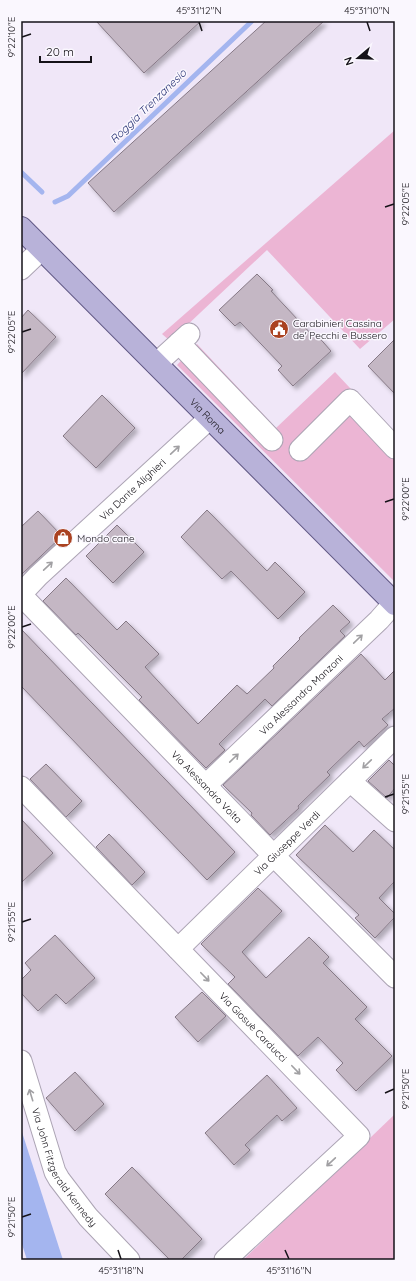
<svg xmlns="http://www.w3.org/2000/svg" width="416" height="1281" viewBox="0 0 416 1281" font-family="Quicksand,sans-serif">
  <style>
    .green { fill: #ecb5d4 }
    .water { fill: #a4b5ef }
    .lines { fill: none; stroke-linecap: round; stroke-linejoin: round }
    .stream { stroke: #a4b5ef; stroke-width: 5 }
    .building { fill: #c4b7c4; stroke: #867986; filter: url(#shadow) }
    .minor-casing { stroke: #aca4b4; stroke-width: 23 }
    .major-casing { stroke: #605885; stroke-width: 24 }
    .minor { stroke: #fff; stroke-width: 21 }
    .major { stroke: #b8b2d9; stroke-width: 22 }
    .oneway { stroke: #a1a0a3 }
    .ticks { fill: none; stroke: #151218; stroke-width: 1.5 }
    .labels { text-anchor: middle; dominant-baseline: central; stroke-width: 3; stroke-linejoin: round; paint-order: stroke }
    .poi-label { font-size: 10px; fill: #151218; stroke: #faf7fe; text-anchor: start }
    .street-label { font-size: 10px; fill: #151218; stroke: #faf7fe }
    .water-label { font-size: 11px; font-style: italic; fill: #242f72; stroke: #faf7fe }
    .neatline { fill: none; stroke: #151218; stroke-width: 1.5 }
    .ticks-label { font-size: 10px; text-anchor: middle; fill: #151218 }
  </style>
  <defs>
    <filter id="shadow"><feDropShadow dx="3.5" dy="3.5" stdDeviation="2" flood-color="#0004"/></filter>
  </defs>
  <rect width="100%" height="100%" fill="#f0e7f8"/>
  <g class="green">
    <polygon points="395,130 395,319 360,349 267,250 183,329 169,340 162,334"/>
    <polygon points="197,344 276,428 335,372 395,436 395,582 177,365"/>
    <polygon points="395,1114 395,1260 243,1260"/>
  </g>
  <polygon class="water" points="21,1129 63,1260 27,1260 21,1241"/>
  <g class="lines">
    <g class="stream">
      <polyline points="21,172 42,192"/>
      <polyline points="55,202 68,196 252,21"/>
    </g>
  </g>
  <g class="building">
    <polygon points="96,21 201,21 144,73"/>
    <polygon points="266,21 324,21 114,212 88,183"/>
    <polygon points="257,274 273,290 271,291 313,336 316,334 331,351 293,386 278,370 282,366 240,322 235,326 219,310"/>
    <polygon points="28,310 56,337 21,374 21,318"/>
    <polygon points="395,339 395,394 368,366"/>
    <polygon points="102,395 135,428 96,468 63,436"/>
    <polygon points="207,510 267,571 275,562 305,592 278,619 231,571 222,579 181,537"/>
    <polygon points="38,511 62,536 21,575 21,527"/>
    <polygon points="117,525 144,552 113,583 86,556"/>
    <polygon points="66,578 117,630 126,621 159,654 145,667 198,724 237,685 247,694 274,668 273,666 300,639 299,638 333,605 350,622 340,631 345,636 272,706 265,699 219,744 225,750 206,768 139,700 142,697 78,633 76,635 43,601"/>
    <polygon points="21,629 235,852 207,880 21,686"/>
    <polygon points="361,654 385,680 395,670 395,708 382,719 388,725 364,747 359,741 327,772 330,775 298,806 299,808 270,835 251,815 252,813 223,785"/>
    <polygon points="389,760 395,766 395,788 387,798 368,781"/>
    <polygon points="46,764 82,801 66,817 30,779"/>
    <polygon points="21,819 53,853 21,883"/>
    <polygon points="325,825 353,852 374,830 395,850 395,881 379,898 395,914 395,917 375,938 355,918 359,915 296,855"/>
    <polygon points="109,834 145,872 132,885 96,847"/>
    <polygon points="258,888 282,911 242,952 266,978 309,937 329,957 323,963 367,1007 355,1019 392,1056 356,1091 336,1070 343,1063 318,1037 298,1056 228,984 235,977 201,944"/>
    <polygon points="55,935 95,978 66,1004 56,994 38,1011 21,993 21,980 31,970 25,963"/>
    <polygon points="202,992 226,1016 198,1042 175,1017"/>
    <polygon points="75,1072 104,1104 75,1131 46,1098"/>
    <polygon points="267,1075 297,1108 282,1121 277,1115 245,1145 250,1150 234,1165 205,1133"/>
    <polygon points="132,1167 202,1239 181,1260 170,1260 105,1194"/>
  </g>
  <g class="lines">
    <defs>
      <g id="minor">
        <polyline points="21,269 42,249"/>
        <polyline points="179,343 272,440"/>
        <polyline points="156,364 189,334"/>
        <polyline points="300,450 350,400 395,448"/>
        <path id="s1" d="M21,594L38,576L210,418"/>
        <path id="s2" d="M21,595L273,855L395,977"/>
        <polyline points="350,781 395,821"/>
        <path id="s3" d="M206,785L379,620L394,603"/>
        <path id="s4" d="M21,787L359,1136L225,1260"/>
        <path id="s5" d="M178,949L395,737"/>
        <path id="s6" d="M21,1061L55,1172L59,1179L88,1217L129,1260"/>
      </g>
      <g id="major">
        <path id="s7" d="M21,228L395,604"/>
      </g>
    </defs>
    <use href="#minor" class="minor-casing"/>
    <use href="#major" class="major-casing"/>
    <use href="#minor" class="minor"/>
    <use href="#major" class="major"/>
  </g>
  <defs><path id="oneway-shaft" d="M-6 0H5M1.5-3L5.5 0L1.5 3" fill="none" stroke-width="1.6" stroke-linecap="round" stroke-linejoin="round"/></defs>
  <g class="oneway">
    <use href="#oneway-shaft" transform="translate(175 450) rotate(-43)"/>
    <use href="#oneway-shaft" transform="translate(48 566) rotate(-43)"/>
    <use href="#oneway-shaft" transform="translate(358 639) rotate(-44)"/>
    <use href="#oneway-shaft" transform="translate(234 758) rotate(-44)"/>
    <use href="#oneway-shaft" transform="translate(367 764) rotate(136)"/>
    <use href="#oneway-shaft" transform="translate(205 977) rotate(46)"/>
    <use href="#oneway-shaft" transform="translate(296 1070) rotate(46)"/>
    <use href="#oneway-shaft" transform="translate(31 1095) rotate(-107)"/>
    <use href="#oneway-shaft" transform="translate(331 1162) rotate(137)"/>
  </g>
  <path class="ticks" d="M199,22L202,31M367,22L370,31M22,37L31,34M385,207L394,204M22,332L31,329M385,502L394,499M22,627L31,624M385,797L394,794M22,922L31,919M385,1093L394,1089M22,1217L31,1214M118,1250L121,1259M285,1250L289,1259"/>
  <defs>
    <symbol id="civic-disc" viewBox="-11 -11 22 22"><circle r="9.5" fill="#aa4220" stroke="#faf7fe"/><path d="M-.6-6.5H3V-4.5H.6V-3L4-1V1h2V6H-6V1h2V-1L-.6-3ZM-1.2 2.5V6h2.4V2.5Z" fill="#fff"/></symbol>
    <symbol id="shop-disc" viewBox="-11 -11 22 22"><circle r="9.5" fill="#aa4220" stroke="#faf7fe"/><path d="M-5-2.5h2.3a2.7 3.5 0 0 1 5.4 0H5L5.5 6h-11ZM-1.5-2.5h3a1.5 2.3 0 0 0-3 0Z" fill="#fff"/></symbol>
  </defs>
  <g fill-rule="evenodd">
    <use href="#civic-disc" x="268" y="318" width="22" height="22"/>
    <use href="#shop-disc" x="52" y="527" width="22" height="22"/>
  </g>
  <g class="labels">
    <g class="poi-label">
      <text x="293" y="323">Carabinieri Cassina<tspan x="293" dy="12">de' Pecchi e Bussero</tspan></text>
      <text x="77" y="538">Mondo cane</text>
    </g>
    <g class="street-label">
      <text stroke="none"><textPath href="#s7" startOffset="265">Via Roma</textPath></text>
      <text stroke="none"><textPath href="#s1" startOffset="153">Via Dante Alighieri</textPath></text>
      <text stroke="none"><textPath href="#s3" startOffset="131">Via Alessandro Manzoni</textPath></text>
      <text stroke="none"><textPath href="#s2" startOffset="267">Via Alessandro Volta</textPath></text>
      <text stroke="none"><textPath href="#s5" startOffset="152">Via Giuseppe Verdi</textPath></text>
      <text stroke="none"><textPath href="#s4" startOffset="334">Via Giosuè Carducci</textPath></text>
      <text stroke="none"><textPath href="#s6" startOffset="116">Via John Fitzgerald Kennedy</textPath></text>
    </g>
    <g class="water-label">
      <text transform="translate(148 106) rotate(-44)">Roggia Trenzanesio</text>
    </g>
  </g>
  <rect width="416" height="1281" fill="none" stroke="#faf7fe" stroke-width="44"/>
  <g transform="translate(358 58) rotate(251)" stroke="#faf7fe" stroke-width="3" paint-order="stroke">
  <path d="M0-3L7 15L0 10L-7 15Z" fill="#151218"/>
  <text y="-6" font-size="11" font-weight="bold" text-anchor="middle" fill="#151218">N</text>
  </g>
  <path d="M40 56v6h51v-6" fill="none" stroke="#151218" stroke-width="2"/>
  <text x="46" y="56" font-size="12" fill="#151218" stroke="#faf7fe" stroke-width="3" paint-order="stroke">20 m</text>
  <rect x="22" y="22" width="372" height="1237" class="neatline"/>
  <g class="ticks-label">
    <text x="199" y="14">45°31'12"N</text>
    <text x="367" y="14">45°31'10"N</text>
    <text transform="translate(11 37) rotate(-90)" y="4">9°22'10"E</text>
    <text transform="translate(405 204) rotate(-90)" y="4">9°22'05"E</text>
    <text transform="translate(11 332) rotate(-90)" y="4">9°22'05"E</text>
    <text transform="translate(405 499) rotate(-90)" y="4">9°22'00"E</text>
    <text transform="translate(11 627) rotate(-90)" y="4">9°22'00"E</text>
    <text transform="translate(405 794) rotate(-90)" y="4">9°21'55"E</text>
    <text transform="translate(11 922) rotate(-90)" y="4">9°21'55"E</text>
    <text transform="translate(405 1089) rotate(-90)" y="4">9°21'50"E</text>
    <text transform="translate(11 1217) rotate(-90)" y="4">9°21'50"E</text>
    <text x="121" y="1274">45°31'18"N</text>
    <text x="289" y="1274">45°31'16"N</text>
  </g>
</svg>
